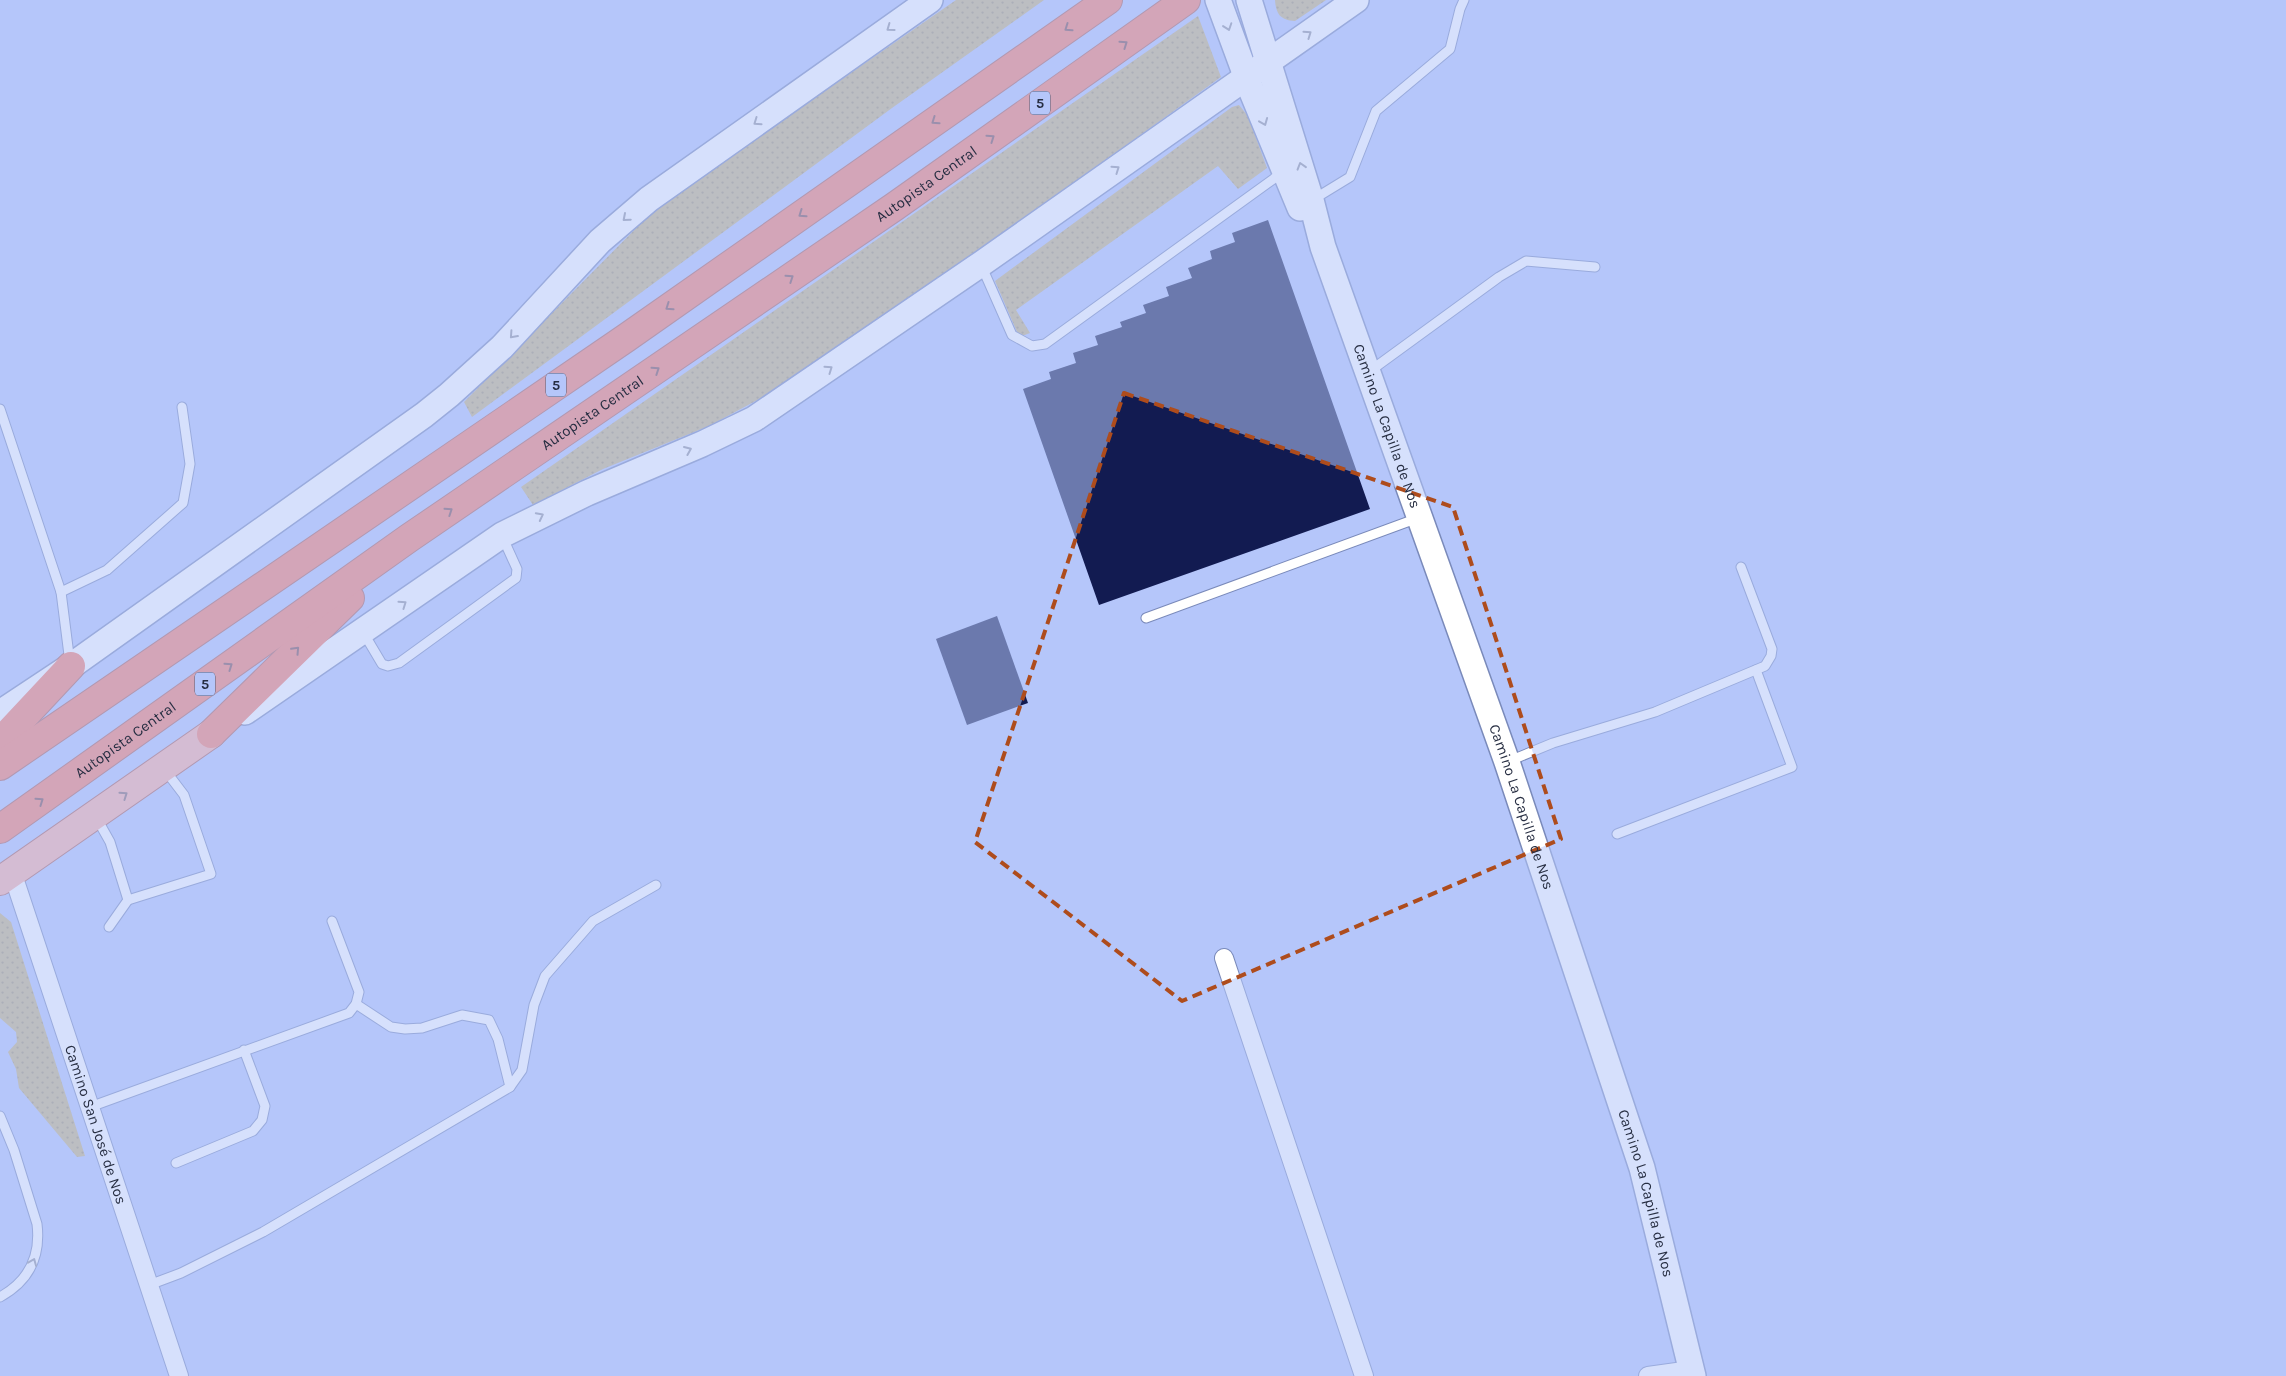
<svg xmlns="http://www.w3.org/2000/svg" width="2286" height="1376" viewBox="0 0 2286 1376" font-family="Karla,sans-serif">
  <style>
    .grass { fill: url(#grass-dots) }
    .building { fill: #121b51 }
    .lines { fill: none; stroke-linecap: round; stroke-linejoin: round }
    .lane-casing { stroke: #7a8aba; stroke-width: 11 }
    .street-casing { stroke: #7a8aba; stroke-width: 20 }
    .secondary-casing { stroke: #7a8aba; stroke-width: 28 }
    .primary-casing { stroke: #af615b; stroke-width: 30 }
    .highway-casing { stroke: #af615b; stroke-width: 30 }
    .lane { stroke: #fff; stroke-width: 9 }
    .street { stroke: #fff; stroke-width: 18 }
    .secondary { stroke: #fff; stroke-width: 25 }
    .primary { stroke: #fbb0a4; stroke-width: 28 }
    .highway { stroke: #f87c68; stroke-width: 28 }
    .oneway { stroke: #9396a0 }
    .oneway2 { stroke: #7b4d51 }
    .oneway3 { stroke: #86686e }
    .marked { fill: none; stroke: #ae4c1c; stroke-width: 4; stroke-dasharray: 10 6; stroke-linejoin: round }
    .labels { text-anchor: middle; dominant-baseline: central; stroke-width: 5; stroke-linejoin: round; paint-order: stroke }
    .shield { fill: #b5c6fa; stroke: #525c79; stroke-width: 1 }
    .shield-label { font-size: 14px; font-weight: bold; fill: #272e42 }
    .street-label { font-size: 15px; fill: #272e42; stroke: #b5c6fa }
  </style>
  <defs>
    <pattern id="grass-dots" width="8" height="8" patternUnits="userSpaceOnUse" patternTransform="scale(1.25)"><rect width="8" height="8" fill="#c6b37f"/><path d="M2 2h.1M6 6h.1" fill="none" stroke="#a1926a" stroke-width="1.8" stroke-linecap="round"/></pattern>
  </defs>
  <rect width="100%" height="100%" fill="#b5c6fa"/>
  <g class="grass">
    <polygon points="956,0 1044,0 892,108 472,417 464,402 656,208"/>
    <path d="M1275,0H1326L1295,21C1280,20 1276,14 1275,0Z"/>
    <polygon points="1198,16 1221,77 817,368 709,426 603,469 533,505 521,487"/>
    <polygon points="1239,105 1248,116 1267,168 1238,189 1218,166 1016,310 1030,333 1022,336 1017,332 995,281 1232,107"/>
    <polygon points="0,913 11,922 85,1156 77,1157 19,1088 16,1069 8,1052 17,1042 16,1032 0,1018"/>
  </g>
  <g class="building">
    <polygon points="1268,220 1370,509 1099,605 1023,389 1051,379 1049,372 1076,363 1073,353 1098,345 1095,336 1122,327 1120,322 1146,313 1143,305 1169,296 1166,287 1192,278 1188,268 1212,259 1210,251 1235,242 1232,233"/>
    <polygon points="997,616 1028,703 967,725 936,639"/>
  </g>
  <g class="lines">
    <defs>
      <g id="lane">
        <polyline points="1314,199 1350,177 1376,111 1450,49 1460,9 1464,0"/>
        <polyline points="982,267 1012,335 1032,346 1045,344 1283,172"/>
        <polyline points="1370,371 1499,277 1526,261 1595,267"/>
        <polyline points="0,409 61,592 70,663"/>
        <polyline points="61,592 107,570 183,503 190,464 182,407"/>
        <polyline points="1146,618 1418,518"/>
        <polyline points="363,632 382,664 388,666 399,663 516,578 517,569 502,536"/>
        <polyline points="1507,762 1553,743 1655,712 1765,666 1771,656 1772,649 1741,567"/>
        <polyline points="96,817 110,842 128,900 109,927"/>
        <polyline points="1617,834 1792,767 1756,670"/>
        <polyline points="128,900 211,874 184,795 165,770"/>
        <polyline points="356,1004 391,1027 405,1029 422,1028 462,1015 489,1020 498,1039 510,1087"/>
        <polyline points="90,1107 349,1013 356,1004 359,992 332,921"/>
        <path d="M0,1116L14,1150L37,1224C41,1257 29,1281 0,1297"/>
        <polyline points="176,1163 253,1131 262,1120 265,1106 244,1050"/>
        <polyline points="149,1285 181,1273 263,1232 510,1087 522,1070 534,1005 545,976 593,921 656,885"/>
      </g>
      <g id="street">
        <path id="s1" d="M12,872L179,1376"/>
        <polyline points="1224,958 1364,1376"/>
        <polyline points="1648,1376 1691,1370"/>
      </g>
      <g id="secondary">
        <polyline points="1218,0 1252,92 1300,208"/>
        <path id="s2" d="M1249,0L1311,200L1323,247L1507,762L1642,1168L1693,1376"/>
        <polyline points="245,712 502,535 587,493 702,444 754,419 981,264 1356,0"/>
        <polyline points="0,713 71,666 424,415 449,395 502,347 600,241 649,199 930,0"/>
      </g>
      <polyline id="primary" points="0,881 211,734"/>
      <g id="highway">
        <polyline points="211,734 350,598"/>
        <polyline points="0,742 71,666"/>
        <polyline points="0,766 626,338 1108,0"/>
        <path id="s3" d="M0,829L409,538L894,207L1186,0"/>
      </g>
    </defs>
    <use href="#lane" class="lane-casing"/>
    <use href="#street" class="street-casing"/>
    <use href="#secondary" class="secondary-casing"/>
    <use href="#primary" class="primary-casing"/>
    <use href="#highway" class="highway-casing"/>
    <use href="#lane" class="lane"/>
    <use href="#street" class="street"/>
    <use href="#secondary" class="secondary"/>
    <use href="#primary" class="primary"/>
    <use href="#highway" class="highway"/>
  </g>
  <defs><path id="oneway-chevron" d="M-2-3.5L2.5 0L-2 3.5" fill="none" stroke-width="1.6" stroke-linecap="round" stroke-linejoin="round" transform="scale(1.25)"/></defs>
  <g class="oneway">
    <use href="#oneway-chevron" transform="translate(1228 27) rotate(71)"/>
    <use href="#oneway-chevron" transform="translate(890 28) rotate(144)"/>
    <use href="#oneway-chevron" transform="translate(1308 34) rotate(-35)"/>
    <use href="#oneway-chevron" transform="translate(757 122) rotate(145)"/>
    <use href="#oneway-chevron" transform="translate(1264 122) rotate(68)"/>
    <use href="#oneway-chevron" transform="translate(1301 166) rotate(-107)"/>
    <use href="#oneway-chevron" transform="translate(1116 169) rotate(-35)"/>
    <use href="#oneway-chevron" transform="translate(626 218) rotate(139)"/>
    <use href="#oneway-chevron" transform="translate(513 335) rotate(132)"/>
    <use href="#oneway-chevron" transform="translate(829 369) rotate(-35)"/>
    <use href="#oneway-chevron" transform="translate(688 450) rotate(-23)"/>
    <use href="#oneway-chevron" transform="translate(540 516) rotate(-27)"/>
    <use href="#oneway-chevron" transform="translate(403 604) rotate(-35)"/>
    <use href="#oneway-chevron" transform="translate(33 1262) rotate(-68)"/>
  </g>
  <g class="oneway2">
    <use href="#oneway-chevron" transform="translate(1068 28) rotate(145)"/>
    <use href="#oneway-chevron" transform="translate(1124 44) rotate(-35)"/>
    <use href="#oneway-chevron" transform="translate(935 121) rotate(145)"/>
    <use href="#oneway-chevron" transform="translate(991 138) rotate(-35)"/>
    <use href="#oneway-chevron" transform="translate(802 214) rotate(145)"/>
    <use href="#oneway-chevron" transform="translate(790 278) rotate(-34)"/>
    <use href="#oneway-chevron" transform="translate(669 307) rotate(145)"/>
    <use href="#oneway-chevron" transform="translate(656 370) rotate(-34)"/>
    <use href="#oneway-chevron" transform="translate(449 511) rotate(-34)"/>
    <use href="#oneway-chevron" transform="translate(296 650) rotate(-47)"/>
    <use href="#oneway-chevron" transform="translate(229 666) rotate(-35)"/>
    <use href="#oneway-chevron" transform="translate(40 801) rotate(-35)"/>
  </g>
  <use class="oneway3" href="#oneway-chevron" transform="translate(124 795) rotate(-35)"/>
  <path d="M0 0H2286V1376H0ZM1124,393L1453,507L1561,839L1182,1001L975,842Z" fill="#b5c6fa" fill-opacity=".55" fill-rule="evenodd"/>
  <path class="marked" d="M1124,393L1453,507L1561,839L1182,1001L975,842Z"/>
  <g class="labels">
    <g class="shield">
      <rect x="1030" y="91.5" width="20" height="23" rx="4"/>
      <rect x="546" y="373.5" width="20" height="23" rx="4"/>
      <rect x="195" y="672.5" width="20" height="23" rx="4"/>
    </g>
    <g class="shield-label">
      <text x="1040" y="103">5</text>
      <text x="556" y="385">5</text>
      <text x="205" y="684">5</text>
    </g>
    <g class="street-label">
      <text stroke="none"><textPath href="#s3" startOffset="1129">Autopista Central</textPath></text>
      <text stroke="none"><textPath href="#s3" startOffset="724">Autopista Central</textPath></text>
      <text stroke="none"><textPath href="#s2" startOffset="448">Camino La Capilla de Nos</textPath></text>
      <text stroke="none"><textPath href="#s3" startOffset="154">Autopista Central</textPath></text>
      <text stroke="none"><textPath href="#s2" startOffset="852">Camino La Capilla de Nos</textPath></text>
      <text stroke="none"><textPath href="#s1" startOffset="266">Camino San José de Nos</textPath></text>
      <text stroke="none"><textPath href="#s2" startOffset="1258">Camino La Capilla de Nos</textPath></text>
    </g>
  </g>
</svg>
